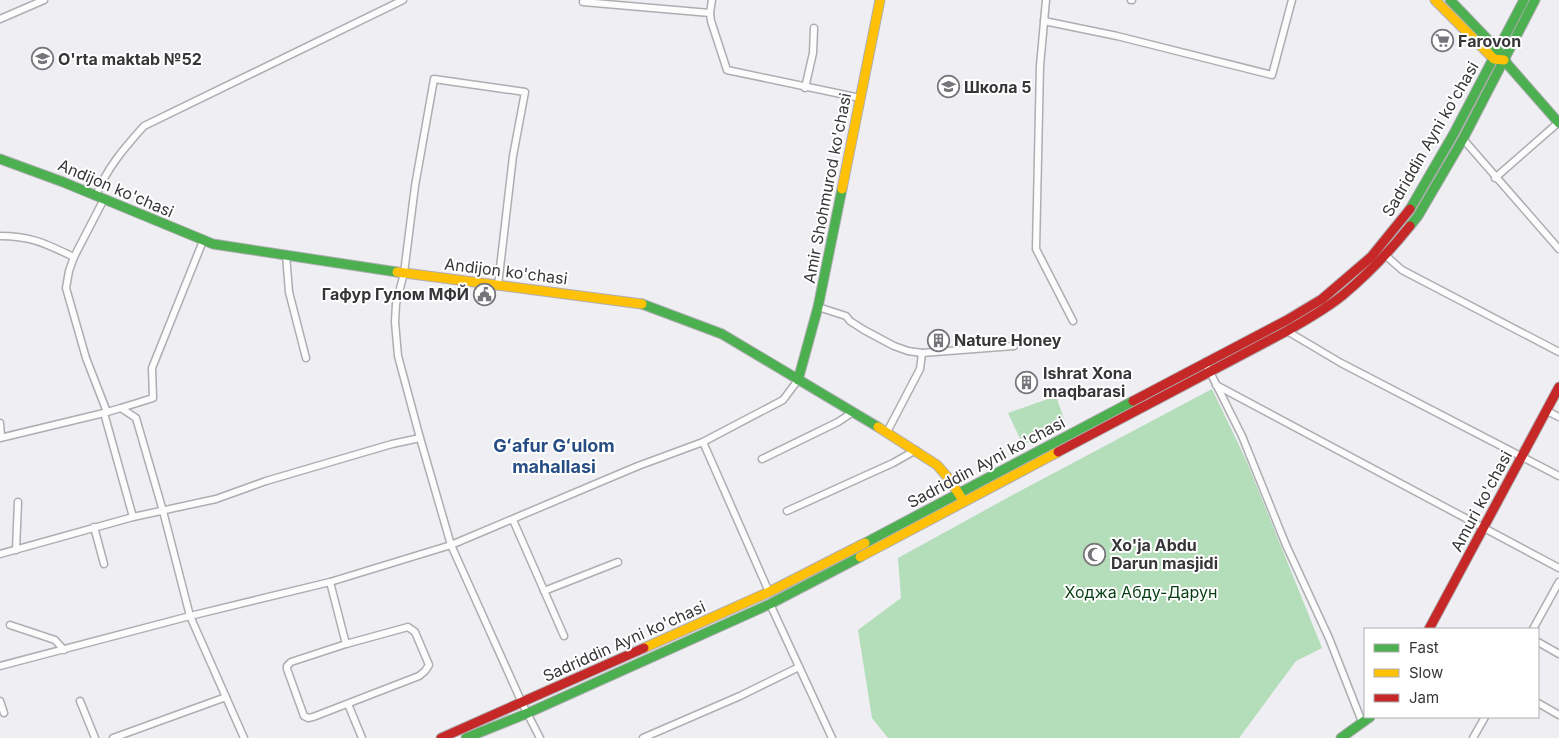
<svg xmlns="http://www.w3.org/2000/svg" width="1559" height="738" viewBox="0 0 1559 738" font-family="Inter,sans-serif">
  <style>
    .green { fill: #b4ddba }
    .lines { fill: none; stroke-linecap: round; stroke-linejoin: round }
    .street-casing { stroke: #aeaeb2; stroke-width: 9 }
    .fast-casing { stroke: #aeaeb2; stroke-width: 11 }
    .slow-casing { stroke: #aeaeb2; stroke-width: 11 }
    .jam-casing { stroke: #aeaeb2; stroke-width: 11 }
    .street { stroke: #fcfcfd; stroke-width: 6 }
    .fast { stroke: #4caf50; stroke-width: 9 }
    .slow { stroke: #ffc107; stroke-width: 9 }
    .jam { stroke: #c62828; stroke-width: 9 }
    .labels { text-anchor: middle; dominant-baseline: central; stroke-width: 4; stroke-linejoin: round; paint-order: stroke }
    .poi-label { font-size: 16px; font-weight: bold; fill: #363639; stroke: #fff; text-anchor: start }
    .street-label { font-size: 16px; fill: #363639; stroke: #fff }
    .park-label { font-size: 16px; fill: #063e13; stroke: #fff }
    .neighbourhood-label { font-size: 18px; font-weight: bold; fill: #274e84; stroke: #fff }
  </style>
  <rect width="100%" height="100%" fill="#eeeef3"/>
  <g class="green">
    <polygon points="1212,389 1247,462 1322,648 1296,661 1239,738 888,738 872,718 858,630 901,598 898,558 1020,491"/>
    <polygon points="1056,396 1065,422 1023,445 1008,413"/>
  </g>
  <g class="lines">
    <defs>
      <g id="street">
        <polyline points="712,0 710,13 711,21 727,70 860,98"/>
        <polyline points="1046,0 1040,66 1036,249 1073,321"/>
        <polyline points="1131,0 1132,0"/>
        <polyline points="583,2 710,13"/>
        <polyline points="0,19 44,0"/>
        <polyline points="1044,21 1117,36 1272,75 1292,0"/>
        <polyline points="805,88 813,53 814,28"/>
        <polyline points="1463,139 1559,249"/>
        <polyline points="1495,178 1559,122"/>
        <path d="M96,196C106,169 125,147 144,126L403,0"/>
        <polyline points="104,199 74,257 69,271 66,288 86,358 107,412 104,413 133,517"/>
        <path d="M0,236C32,236 46,244 74,257"/>
        <polyline points="286,255 289,292 306,358"/>
        <polyline points="1385,255 1402,270 1559,352"/>
        <polyline points="498,285 513,156 525,92 434,79 415,186 404,273 396,304 395,322 398,356 420,438 451,545 522,703 540,738"/>
        <polyline points="818,307 846,316 850,321 864,330 894,346 908,351 922,353 1014,346"/>
        <polyline points="1287,331 1341,363 1559,476"/>
        <polyline points="1205,362 1242,436 1286,545 1329,638 1362,722"/>
        <polyline points="1216,385 1559,568"/>
        <polyline points="121,408 153,398 152,368 203,241"/>
        <polyline points="1547,411 1559,417"/>
        <polyline points="107,412 121,408 136,418 163,511 190,616 244,738"/>
        <polyline points="0,423 1,437"/>
        <polyline points="887,432 920,369 922,353"/>
        <polyline points="0,438 104,413"/>
        <polyline points="703,442 769,592"/>
        <polyline points="762,459 838,422 853,412"/>
        <polyline points="787,511 893,463 916,450"/>
        <polyline points="513,520 564,636"/>
        <polyline points="94,527 104,564"/>
        <polyline points="16,550 18,502"/>
        <polyline points="0,554 133,517 216,499 266,481 392,444 420,438"/>
        <polyline points="330,582 346,644"/>
        <polyline points="544,591 618,562"/>
        <polyline points="770,604 832,738"/>
        <polyline points="10,625 55,640 64,650"/>
        <polygon points="408,627 415,632 429,665 425,671 419,676 313,717 308,718 304,716 287,669 287,666 291,662 346,644"/>
        <polyline points="1533,629 1559,582"/>
        <polyline points="1538,642 1559,654"/>
        <polyline points="0,666 190,616 330,582 451,545 638,466 703,442 783,400 798,380"/>
        <polyline points="0,701 4,713"/>
        <polyline points="80,701 95,738"/>
        <polyline points="1538,703 1559,715"/>
        <polyline points="348,704 362,738"/>
        <polyline points="113,738 226,697"/>
        <polyline points="643,738 740,696 799,667"/>
        <polyline points="1473,738 1485,717"/>
      </g>
      <g id="fast">
        <polyline points="1450,0 1498,50 1509,66 1559,123"/>
        <polyline points="0,159 63,182 213,244 397,272"/>
        <polyline points="1410,209 1453,135 1524,0"/>
        <polyline points="1410,226 1418,216 1463,139 1535,0"/>
        <polyline points="642,304 722,334 878,427"/>
        <polyline points="798,380 818,307 842,189"/>
        <polyline points="865,543 1133,401"/>
        <polyline points="466,738 528,713 770,604 860,557"/>
        <polyline points="1341,738 1370,717"/>
      </g>
      <g id="slow">
        <polyline points="1435,0 1494,59 1504,60"/>
        <polyline points="842,189 880,0"/>
        <polyline points="397,272 642,304"/>
        <polyline points="878,427 937,465 950,480 962,499"/>
        <polyline points="860,557 1058,452"/>
        <polyline points="644,648 769,592 865,543"/>
      </g>
      <g id="jam">
        <polyline points="1133,401 1287,320 1322,299 1371,257 1410,209"/>
        <path d="M1058,452L1287,331C1306,320 1326,309 1343,295C1367,275 1390,251 1410,226"/>
        <polyline points="1429,629 1559,387"/>
        <polyline points="441,738 644,648"/>
      </g>
    </defs>
    <use href="#street" class="street-casing"/>
    <use href="#fast" class="fast-casing"/>
    <use href="#slow" class="slow-casing"/>
    <use href="#jam" class="jam-casing"/>
    <use href="#street" class="street"/>
    <use href="#fast" class="fast"/>
    <use href="#slow" class="slow"/>
    <use href="#jam" class="jam"/>
  </g>
  <defs>
    <symbol id="supermarket-ring" viewBox="-11 -11 22 22"><circle r="9.5" fill="#fff" stroke="#76767a" stroke-width="1.5"/><path d="M-6-5.5h2.5l.6 2H6L4.5 2H-2.5L-4.4-4H-6ZM-1.5 3.2a1.3 1.3 0 1 0 .1 0ZM3 3.2a1.3 1.3 0 1 0 .1 0Z" fill="#76767a"/></symbol>
    <symbol id="school-ring" viewBox="-11 -11 22 22"><circle r="9.5" fill="#fff" stroke="#76767a" stroke-width="1.5"/><path d="M0-5L7-2L0 1L-7-2ZM-4 1L0 2.5L4 1V4Q0 6-4 4Z" fill="#76767a"/></symbol>
    <symbol id="civic-ring" viewBox="-11 -11 22 22"><circle r="9.5" fill="#fff" stroke="#76767a" stroke-width="1.5"/><path d="M-.6-6.5H3V-4.5H.6V-3L4-1V1h2V6H-6V1h2V-1L-.6-3ZM-1.2 2.5V6h2.4V2.5Z" fill="#76767a"/></symbol>
    <symbol id="building-ring" viewBox="-11 -11 22 22"><circle r="9.5" fill="#fff" stroke="#76767a" stroke-width="1.5"/><path d="M-4-6H4V6H1V3H-1V6H-4ZM-2.5-4.3h1.7v1.8h-1.7ZM.8-4.3h1.7v1.8H.8ZM-2.5-1h1.7V.8h-1.7ZM.8-1h1.7V.8H.8Z" fill="#76767a"/></symbol>
    <symbol id="mosque-ring" viewBox="-11 -11 22 22"><circle r="9.5" fill="#fff" stroke="#76767a" stroke-width="1.5"/><path d="M3.5-4.9A6 6 0 1 0 3.5 4.9A5 5 0 1 1 3.5-4.9Z" fill="#76767a"/></symbol>
  </defs>
  <g fill-rule="evenodd">
    <use href="#supermarket-ring" x="1430" y="28" width="25" height="25"/>
    <use href="#school-ring" x="30" y="46" width="25" height="25"/>
    <use href="#school-ring" x="936" y="74" width="25" height="25"/>
    <use href="#civic-ring" x="472" y="282" width="25" height="25"/>
    <use href="#building-ring" x="926" y="328" width="25" height="25"/>
    <use href="#building-ring" x="1014" y="370" width="25" height="25"/>
    <use href="#mosque-ring" x="1082" y="542" width="25" height="25"/>
  </g>
  <g class="labels">
    <g class="poi-label">
      <text x="1458" y="41">Farovon</text>
      <text x="58" y="59">O'rta maktab №52</text>
      <text x="964" y="87">Школа 5</text>
      <text x="469" y="294" text-anchor="end">Гафур Гулом МФЙ</text>
      <text x="954" y="340">Nature Honey</text>
      <text x="1043" y="373">Ishrat Хоnа<tspan x="1043" dy="18">mаqbаrasi</tspan></text>
      <text x="1111" y="545">Xo'ja Abdu<tspan x="1111" dy="18">Darun masjidi</tspan></text>
    </g>
    <g class="street-label">
      <text transform="translate(1430 139) rotate(-60)">Sadriddin Ayni ko'chasi</text>
      <text transform="translate(116 188) rotate(23)">Andijon ko'chasi</text>
      <text transform="translate(827 188) rotate(-79)">Amir Shohmurod ko'chasi</text>
      <text transform="translate(506 271) rotate(7)">Andijon ko'chasi</text>
      <text transform="translate(986 462) rotate(-28)">Sadriddin Ayni ko'chasi</text>
      <text transform="translate(1481 501) rotate(-62)">Amuri ko'chasi</text>
      <text transform="translate(624 641) rotate(-24)">Sadriddin Ayni ko'chasi</text>
    </g>
    <g class="park-label">
      <text x="1141" y="592">Ходжа Абду-Дарун</text>
    </g>
    <g class="neighbourhood-label">
      <text x="554" y="445">Gʻafur Gʻulom<tspan x="554" dy="21">mahallasi</tspan></text>
    </g>
  </g>
  <rect x="1364" y="628" width="175" height="90" fill="#ffffff" stroke="#afafb0"/>
  <rect x="1374" y="644" width="25" height="8" fill="#4caf50" stroke="#afafb0"/>
  <text x="1409" y="653" font-size="15" fill="#363639">Fast</text>
  <rect x="1374" y="669" width="25" height="8" fill="#ffc107" stroke="#afafb0"/>
  <text x="1409" y="678" font-size="15" fill="#363639">Slow</text>
  <rect x="1374" y="694" width="25" height="8" fill="#c62828" stroke="#afafb0"/>
  <text x="1409" y="703" font-size="15" fill="#363639">Jam</text>
</svg>
